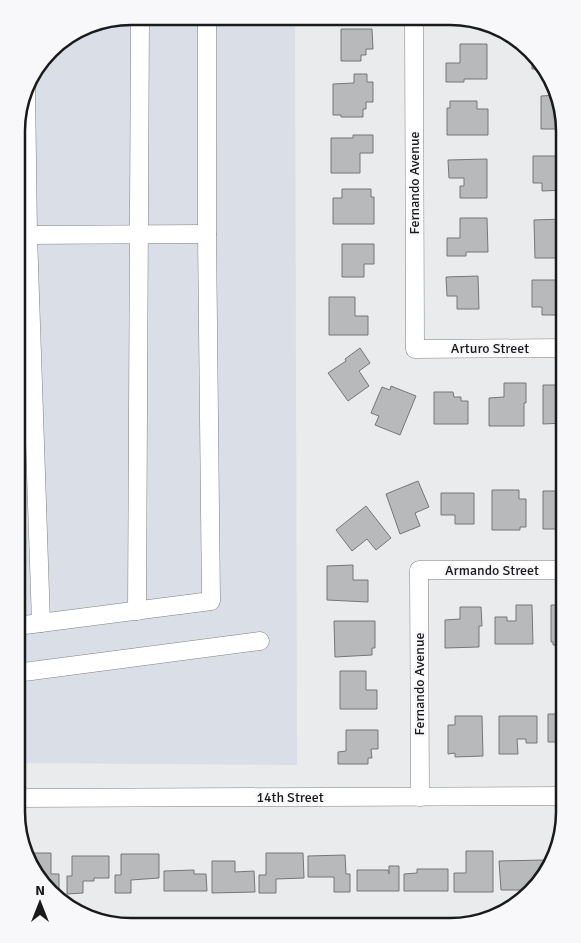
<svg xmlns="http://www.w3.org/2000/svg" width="581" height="943" viewBox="0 0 581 943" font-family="Signika,sans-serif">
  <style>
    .built { fill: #dadee6 }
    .building { fill: #b8b9ba; stroke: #757677 }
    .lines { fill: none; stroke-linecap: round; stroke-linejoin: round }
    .minor-casing { stroke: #808182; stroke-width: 19 }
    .minor { stroke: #fff; stroke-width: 18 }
    .labels { text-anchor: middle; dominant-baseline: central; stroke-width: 4.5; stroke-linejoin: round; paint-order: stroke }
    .street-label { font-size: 14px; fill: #1a1a1a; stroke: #f8f8fa }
    .rim { fill: none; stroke: #1a1a1a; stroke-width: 2.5 }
  </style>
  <rect width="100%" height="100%" fill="#eaebed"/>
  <polygon class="built" points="131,16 295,17 297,765 16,763 17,116 28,80 55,45 87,25"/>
  <g class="building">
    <polygon points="341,29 372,29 373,49 366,49 366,55 361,55 361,61 341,61"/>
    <polygon points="460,44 487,44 487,79 464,79 464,82 446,82 446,63 460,63"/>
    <polygon points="532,53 547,75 541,75 541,69 532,69"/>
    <polygon points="354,74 367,74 367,82 373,82 373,102 366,102 366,109 363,109 363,117 341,117 341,115 333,115 333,84 354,83"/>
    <polygon points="558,95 563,129 541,129 541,96"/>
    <polygon points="450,101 477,101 477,109 488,109 488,135 447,135 447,108 450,108"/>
    <polygon points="353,135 373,135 373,153 360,153 360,173 331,173 331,138 353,138"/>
    <polygon points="533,156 565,156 565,190 542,191 542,183 533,183"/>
    <polygon points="487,159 487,198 460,198 460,186 464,186 464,178 449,178 448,160"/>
    <polygon points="342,189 371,189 371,197 374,197 374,224 333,224 333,198 342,198"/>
    <polygon points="460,218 487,218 488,252 466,252 466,256 447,256 447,238 460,238"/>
    <polygon points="565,219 565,238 560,238 561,258 535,258 534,220"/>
    <polygon points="342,244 374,244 374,264 364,264 364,277 342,277"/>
    <polygon points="478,276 479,309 457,309 457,296 447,296 446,277"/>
    <polygon points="532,280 565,280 565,315 542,315 542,307 532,307"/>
    <polygon points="329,297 355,297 355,316 368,316 368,335 329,335"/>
    <polygon points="360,348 370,363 359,371 369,386 348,401 328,373 346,361 345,359"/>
    <polygon points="504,383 526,383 526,403 524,403 524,426 489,426 489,398 504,397"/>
    <polygon points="543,385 562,385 562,396 565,396 565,423 543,424"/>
    <polygon points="391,386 416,396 400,435 375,425 379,416 371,413 382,387 390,390"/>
    <polygon points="434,392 453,392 454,397 461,397 461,401 468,401 468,424 434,424"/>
    <polygon points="418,481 429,507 415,513 420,526 400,534 386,494"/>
    <polygon points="560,485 565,485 565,517 561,517 561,529 543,529 543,491 560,491"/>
    <polygon points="492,490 519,490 519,499 526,499 526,527 520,527 520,530 492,530"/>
    <polygon points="441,493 474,493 474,524 455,524 455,515 441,515"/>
    <polygon points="366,506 391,538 376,550 367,539 352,551 336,530"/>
    <polygon points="353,565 353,580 368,580 368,602 327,600 327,566"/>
    <polygon points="516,605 532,605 533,644 495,644 495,617 507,617 507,621 516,621"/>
    <polygon points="551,605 565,605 565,645 553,645 553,642 551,642"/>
    <polygon points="460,607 481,607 482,626 479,626 479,647 445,648 445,620 460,619"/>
    <polygon points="334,621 375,621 375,648 372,648 372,655 335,657"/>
    <polygon points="340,671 366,671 366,690 377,690 377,709 340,709"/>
    <polygon points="548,714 565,714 565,756 564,742 548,742"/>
    <polygon points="455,716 482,716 483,756 455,757 455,753 448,754 448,725 455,725"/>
    <polygon points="499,716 537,716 537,743 526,743 526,739 517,739 518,754 499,754"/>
    <polygon points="346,730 378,730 378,749 371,749 372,758 368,758 368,764 338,764 338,752 346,751"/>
    <polygon points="466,851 493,851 493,892 454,892 454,873 466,873"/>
    <polygon points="24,853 51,853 51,874 59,874 59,893 54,893"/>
    <polygon points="266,853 303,853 304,878 276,879 276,893 259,893 259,875 266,875"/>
    <polygon points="121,854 159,854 159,878 131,880 131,893 115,893 115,875 121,875"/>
    <polygon points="345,855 346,874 350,874 350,892 334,892 334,877 308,877 308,856"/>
    <polygon points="72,856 109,856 109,878 94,878 94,881 83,881 83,893 67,894 67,876 72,876"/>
    <polygon points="544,860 544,873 541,882 530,890 501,890 499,861"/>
    <polygon points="212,861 235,861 235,872 254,871 255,892 212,893"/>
    <polygon points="389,866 399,866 399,891 357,891 357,870 388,870 389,874"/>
    <polygon points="417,869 448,869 448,891 404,891 404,874 417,873"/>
    <polygon points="194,870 194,874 206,874 207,891 164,891 164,871"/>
  </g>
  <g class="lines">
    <defs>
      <g id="minor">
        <polyline points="414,18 415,349 565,348"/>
        <polyline points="26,89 28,235 41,623"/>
        <polyline points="17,235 207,234"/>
        <polyline points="137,611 140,16"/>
        <polyline points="17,626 211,601 207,234 207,17"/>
        <polyline points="16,673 260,641"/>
        <polyline points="420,797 419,570 565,570"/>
        <polyline points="16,798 564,796"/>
      </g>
    </defs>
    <use href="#minor" class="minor-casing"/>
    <use href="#minor" class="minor"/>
  </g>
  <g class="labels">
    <g class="street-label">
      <text transform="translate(414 183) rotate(-90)">Fernando Avenue</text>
      <text x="490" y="348">Arturo Street</text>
      <text x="492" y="570">Armando Street</text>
      <text transform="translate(419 684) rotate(-90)">Fernando Avenue</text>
      <text x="290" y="797">14th Street</text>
    </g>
  </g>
  <path d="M0 0H581V943H0ZM131 25H450A106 106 0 0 1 556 131V812A106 106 0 0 1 450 918H131A106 106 0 0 1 25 812V131A106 106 0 0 1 131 25Z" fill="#f8f8fa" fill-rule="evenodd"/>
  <path class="rim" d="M131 25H450A106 106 0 0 1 556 131V812A106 106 0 0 1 450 918H131A106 106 0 0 1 25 812V131A106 106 0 0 1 131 25Z"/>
  <g transform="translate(40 903)" stroke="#f8f8fa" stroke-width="4" paint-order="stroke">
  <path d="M0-4L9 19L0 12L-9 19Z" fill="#1a1a1a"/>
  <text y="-8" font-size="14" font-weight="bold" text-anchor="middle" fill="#1a1a1a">N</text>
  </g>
</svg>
